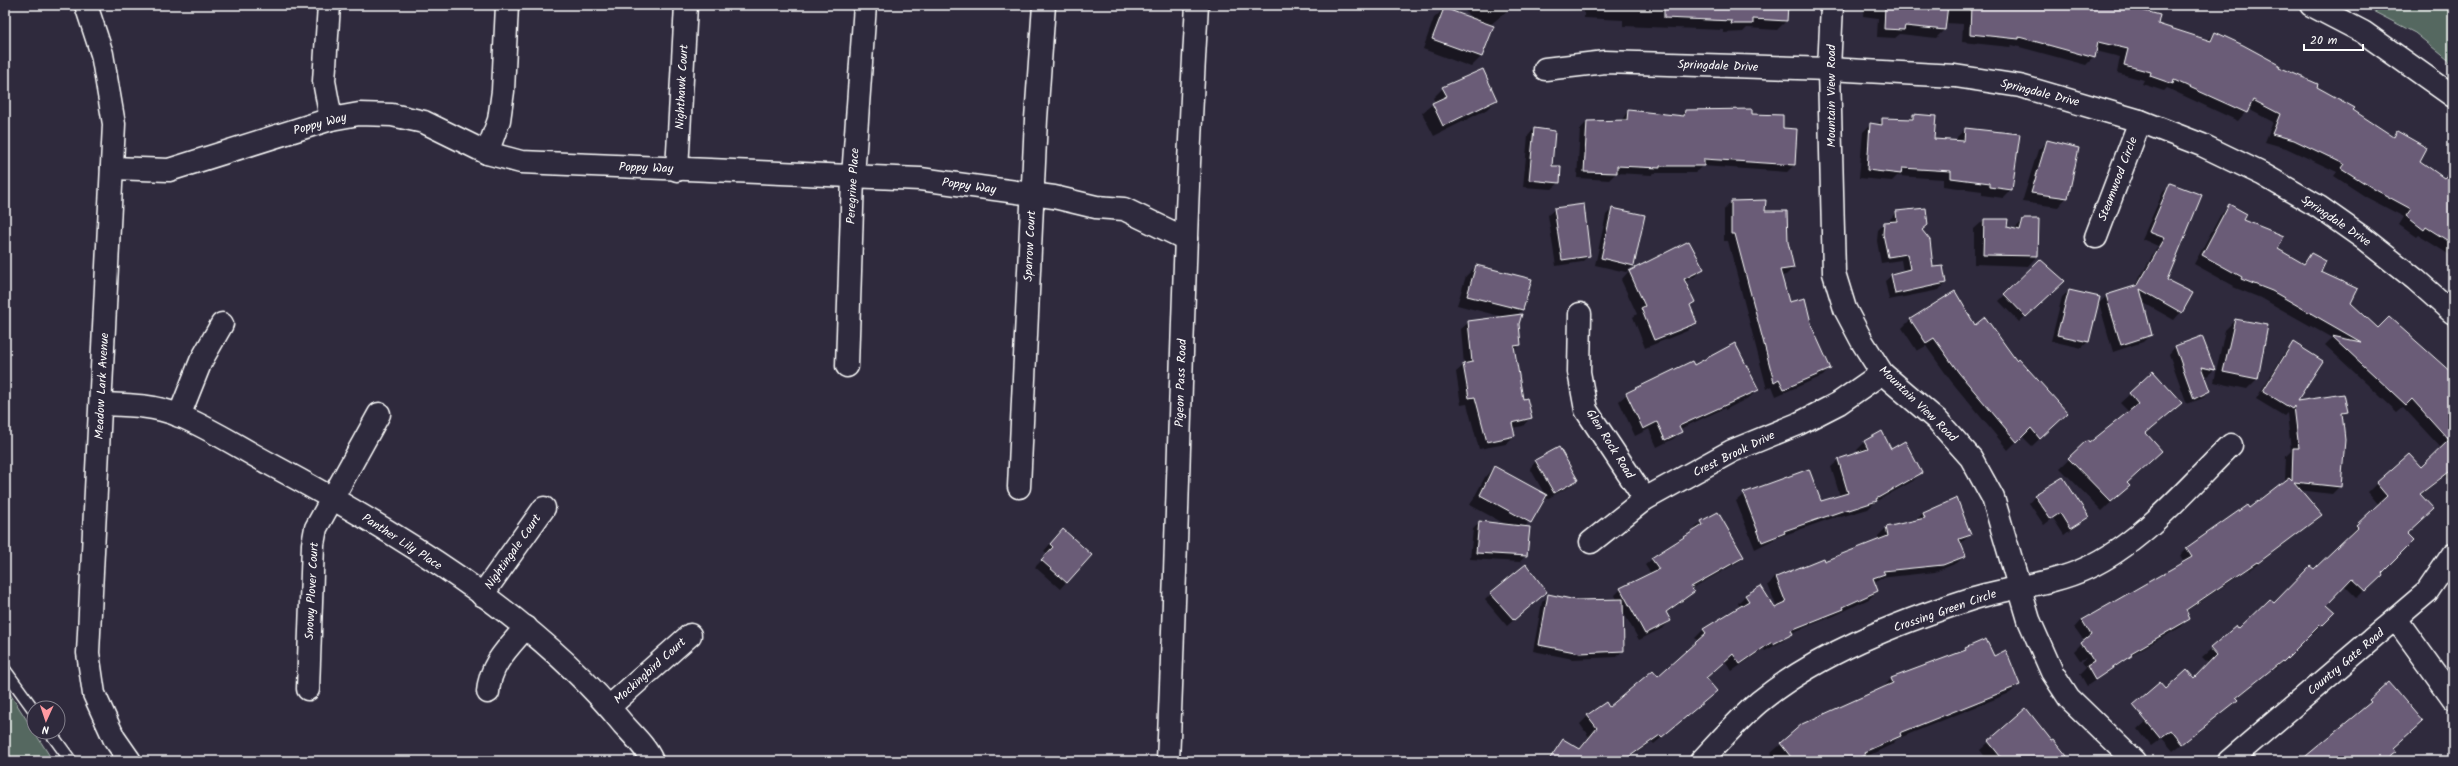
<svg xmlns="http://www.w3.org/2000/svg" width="2458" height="766" viewBox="0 0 2458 766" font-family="Kalam,sans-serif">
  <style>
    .green { fill: #546861; stroke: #aab4b0 }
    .shadow { fill: #0007 }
    .building { fill: #6a5c77; stroke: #fff }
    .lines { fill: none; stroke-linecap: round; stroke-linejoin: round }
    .lane-casing { stroke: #fff; stroke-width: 14 }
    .street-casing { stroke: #fff; stroke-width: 25 }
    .secondary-casing { stroke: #fff; stroke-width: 25 }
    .lane { stroke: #2f2a3d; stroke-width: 11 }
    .street { stroke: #2f2a3d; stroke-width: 22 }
    .secondary { stroke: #2f2a3d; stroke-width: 22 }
    .labels { text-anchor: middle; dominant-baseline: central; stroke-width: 3; stroke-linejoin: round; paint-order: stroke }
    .street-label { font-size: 12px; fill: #fff; stroke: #2f2a3d }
  </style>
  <rect width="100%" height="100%" fill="#2f2a3d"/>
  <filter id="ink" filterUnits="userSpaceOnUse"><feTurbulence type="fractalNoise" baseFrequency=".025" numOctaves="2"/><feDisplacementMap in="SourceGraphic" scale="8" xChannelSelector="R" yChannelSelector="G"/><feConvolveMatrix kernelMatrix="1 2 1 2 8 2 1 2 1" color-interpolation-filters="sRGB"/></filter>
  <g filter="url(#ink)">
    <g class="green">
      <polygon points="2361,5 2453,5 2453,64 2415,33"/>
      <polygon points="5,686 53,761 5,761"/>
    </g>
    <g class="shadow">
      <polygon points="1460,5 1514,5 1489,26 1493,27 1481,57 1471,67 1423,49 1434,18 1444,9 1472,19"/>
      <polygon points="1521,5 1795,5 1787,9 1786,21 1777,30 1747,28 1743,32 1723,33 1723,30 1623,26 1623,20 1584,18 1584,11 1521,7"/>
      <polygon points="1864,5 2115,5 2157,25 2207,41 2215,33 2315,87 2393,138 2397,133 2419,161 2444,179 2453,181 2453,257 2418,235 2416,237 2399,225 2404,217 2366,197 2334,176 2337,172 2286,148 2265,142 2273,122 2248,109 2238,121 2167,88 2164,91 2142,84 2144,80 2117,73 2120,57 2096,51 2094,57 2086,65 2012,45 2010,47 1962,42 1963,24 1945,23 1944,30 1936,38 1900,34 1895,38 1877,37 1878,18 1863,16"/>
      <polygon points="1443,88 1496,100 1486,110 1434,136 1422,113 1435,102 1433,98"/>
      <polygon points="1628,111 1680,116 1685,111 1751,115 1782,129 1796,130 1794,165 1787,172 1702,166 1695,173 1654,173 1652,175 1616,173 1609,180 1577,178 1580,129 1587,122 1621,121"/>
      <polygon points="1914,115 1933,140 1957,141 1957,137 1965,129 2011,190 2003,198 1982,195 1982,191 1943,186 1943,179 1897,176 1892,181 1859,178 1863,132 1871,124 1877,125 1883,119 1908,120"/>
      <polygon points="1534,129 1551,167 1560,167 1559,183 1552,189 1523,187 1528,136"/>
      <polygon points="2048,141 2067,197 2058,207 2022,202 2038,150"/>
      <polygon points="2171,185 2166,281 2181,312 2174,320 2142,302 2151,334 2143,342 2113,352 2099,303 2107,296 2135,286 2158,246 2142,239 2163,192"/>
      <polygon points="1731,202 1764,212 1793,268 1786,275 1780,276 1788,303 1811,327 1830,368 1823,376 1776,396 1772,386 1767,389 1728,241 1724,241 1724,210"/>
      <polygon points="2229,205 2277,250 2302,264 2311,254 2320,272 2378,329 2389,318 2453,373 2453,482 2445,476 2420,495 2406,534 2412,541 2357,598 2344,585 2326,604 2334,612 2313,634 2311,632 2274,670 2273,668 2236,699 2228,708 2173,751 2162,738 2151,746 2138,729 2209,664 2202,657 2211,649 2274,605 2350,536 2349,534 2379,505 2368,492 2377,483 2421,469 2442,449 2403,407 2397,412 2325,345 2332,338 2263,299 2233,287 2234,286 2194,264 2221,214"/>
      <polygon points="1555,209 1588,256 1582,262 1556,266 1548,215"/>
      <polygon points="1612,209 1633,266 1626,272 1595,265 1606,215"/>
      <polygon points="1897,212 1921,230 1932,268 1942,267 1945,283 1939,290 1889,300 1885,281 1892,275 1903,272 1901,260 1881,263 1877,241 1878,230 1885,223 1891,223 1890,219"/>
      <polygon points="1984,220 2007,220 2006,227 2014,229 2024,220 2037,256 2028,266 1974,264 1974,229"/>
      <polygon points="1689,242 1703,269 1694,277 1684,282 1694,302 1690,306 1696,322 1687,331 1645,348 1633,317 1637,314 1621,280 1628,272"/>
      <polygon points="2040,260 2057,287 2019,322 1999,301"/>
      <polygon points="1476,266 1530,280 1522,310 1516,316 1520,345 1514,350 1522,400 1530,418 1523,426 1512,428 1514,436 1506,444 1479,449 1467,404 1461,405 1456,372 1464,365 1461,329 1469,322 1503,317 1457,305 1466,276"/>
      <polygon points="2069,291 2088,341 2082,348 2051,341 2062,297"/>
      <polygon points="1954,292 1975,326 2058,421 2032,446 2022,436 2008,450 1951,381 1926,346 1917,351 1902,328 1910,320"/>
      <polygon points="2235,320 2267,326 2257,379 2247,389 2214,382 2225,330"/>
      <polygon points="2201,337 2214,370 2207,376 2203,375 2209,391 2203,398 2187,404 2169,354 2175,347"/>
      <polygon points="2293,343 2295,402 2346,411 2341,417 2340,486 2332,494 2299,490 2320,515 2313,522 2250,570 2249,569 2185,612 2188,619 2181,627 2129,656 2087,686 2080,674 2086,668 2082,662 2086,658 2080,660 2074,651 2084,641 2075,628 2082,620 2184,563 2180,556 2187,549 2249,510 2285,481 2286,456 2291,451 2287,413 2284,416 2256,399 2286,351"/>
      <polygon points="1693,366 1758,389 1750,397 1725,410 1725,408 1680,429 1681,432 1673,439 1657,447 1649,429 1635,436 1619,401 1627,394"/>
      <polygon points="2153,373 2181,403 2145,434 2126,483 2119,495 2102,511 2060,468 2087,442 2089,444 2129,412 2120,403"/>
      <polygon points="1865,442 1891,450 1921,473 1913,481 1875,502 1868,509 1841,517 1841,515 1779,537 1755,549 1736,501 1744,494 1820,503 1840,496 1831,467 1839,460 1859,453 1857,450"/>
      <polygon points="1536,461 1577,480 1570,486 1547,499 1545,495 1525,527 1526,555 1520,562 1470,559 1473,529 1480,522 1507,525 1470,505 1485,477 1494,467 1545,495 1530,468"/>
      <polygon points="2035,496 2087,517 2064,535 2053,518 2044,525 2029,503"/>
      <polygon points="1923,513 1970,535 1960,544 1965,555 1957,563 1935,572 1880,578 1874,583 1877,591 1869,599 1834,616 1791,633 1783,641 1765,651 1764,649 1732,671 1725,661 1705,679 1708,698 1654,744 1652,742 1625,761 1546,761 1563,740 1579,749 1589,737 1580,724 1588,716 1609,708 1658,677 1698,641 1695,638 1703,630 1740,607 1738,603 1746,595 1774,609 1777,608 1768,585 1776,577 1879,541 1878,536 1886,528 1915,522"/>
      <polygon points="1702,522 1743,557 1737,563 1691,589 1693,592 1687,598 1666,613 1670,621 1663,628 1639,640 1622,610 1623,650 1617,657 1573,659 1533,651 1542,602 1549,595 1576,601 1617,600 1615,595 1621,589 1651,574 1645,565 1652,559 1696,531 1695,528"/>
      <polygon points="1056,537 1090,555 1060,589 1035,567 1048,554 1044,551"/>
      <polygon points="1491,594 1539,598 1507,626 1485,600"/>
      <polygon points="2453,628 2453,638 2449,632"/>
      <polygon points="1966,649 1994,657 2019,684 2010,693 1897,739 1891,745 1857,761 1778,761 1771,753 1803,725 1883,688 1891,679 1962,653"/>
      <polygon points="2389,683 2393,749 2386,758 2383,761 2303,761 2363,710"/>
      <polygon points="1989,742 2062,761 1988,761 1980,750"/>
    </g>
    <g class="building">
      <polygon points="1664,5 1788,5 1787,21 1753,19 1753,24 1731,24 1732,21 1664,18"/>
      <polygon points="1885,5 1948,5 1945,30 1905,26 1904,30 1884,29"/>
      <polygon points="1971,5 2122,5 2160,15 2158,24 2211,41 2215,32 2243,45 2280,65 2279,67 2318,84 2317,87 2355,108 2353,110 2394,137 2397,131 2427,148 2420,161 2444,178 2453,170 2453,244 2426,227 2424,230 2406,216 2411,209 2374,189 2341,168 2344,164 2294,140 2272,134 2280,114 2253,100 2247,113 2174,80 2173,84 2150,76 2151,72 2124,65 2128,49 2098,42 2095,58 2019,37 2019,39 1970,34"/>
      <polygon points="1444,8 1494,26 1482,57 1432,39"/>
      <polygon points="1483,69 1497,100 1443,126 1432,103 1447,96 1442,87"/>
      <polygon points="1752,109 1752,114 1783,115 1783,128 1797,129 1795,165 1704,159 1704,166 1660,166 1660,168 1617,166 1617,173 1584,172 1587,121 1627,120 1628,110 1684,116 1685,110"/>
      <polygon points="1913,114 1936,116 1934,139 1964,141 1965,128 2020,134 2012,190 1990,187 1990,183 1951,178 1951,171 1902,168 1901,174 1867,170 1870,123 1882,125 1882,118 1913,119"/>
      <polygon points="1534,128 1555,131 1552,166 1561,166 1560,183 1529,180"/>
      <polygon points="2047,140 2079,148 2068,198 2031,193"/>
      <polygon points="2170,183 2202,195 2167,280 2193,293 2182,313 2140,289 2152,335 2121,345 2106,295 2138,285 2165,238 2149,232"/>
      <polygon points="1766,200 1765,211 1787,211 1788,242 1794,268 1780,270 1789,302 1805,298 1812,327 1831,369 1784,389 1779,379 1774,382 1735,234 1731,234 1731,201"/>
      <polygon points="1584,204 1590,256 1562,260 1554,208"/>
      <polygon points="2229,204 2247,214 2244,220 2284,236 2278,249 2304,264 2311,253 2326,261 2321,272 2358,289 2351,303 2378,328 2389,317 2453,374 2453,469 2420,494 2434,509 2407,534 2414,541 2382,573 2383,575 2366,591 2352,578 2327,604 2336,612 2322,626 2320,625 2283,662 2282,661 2236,698 2238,700 2182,744 2171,730 2160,738 2133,705 2160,682 2166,689 2187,670 2194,678 2216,655 2210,648 2236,626 2238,629 2269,599 2274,603 2310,566 2314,569 2358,527 2356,525 2387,496 2376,483 2409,454 2421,467 2449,440 2412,399 2406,405 2332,336 2361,342 2272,291 2241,279 2242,277 2202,255"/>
      <polygon points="1612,208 1645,215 1634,266 1601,258"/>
      <polygon points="1926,208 1928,225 1922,230 1930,240 1933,267 1943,266 1946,283 1895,294 1891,274 1910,269 1907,254 1888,257 1883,234 1884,222 1897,221 1896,211"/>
      <polygon points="1984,219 2008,219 2007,227 2020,230 2023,219 2039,219 2038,256 1983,255"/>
      <polygon points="1689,241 1704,269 1684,279 1695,302 1690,305 1697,323 1654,340 1641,308 1645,306 1629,271"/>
      <polygon points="2040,259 2065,281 2026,317 2004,294"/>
      <polygon points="1476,265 1532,279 1523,310 1467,296"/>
      <polygon points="2069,290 2100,297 2089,342 2057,335"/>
      <polygon points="1955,291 1975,325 1985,317 2016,360 2018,358 2068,413 2040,439 2031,428 2017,442 1959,373 1934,338 1926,343 1910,319"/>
      <polygon points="1522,314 1519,324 1521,345 1514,346 1523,399 1527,398 1532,418 1512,423 1515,436 1487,442 1475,397 1469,398 1463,364 1472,362 1468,321"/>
      <polygon points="2235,319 2268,325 2258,379 2223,372"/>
      <polygon points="2202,336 2215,370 2201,367 2210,391 2194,399 2175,346"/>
      <polygon points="2293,342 2323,361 2297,401 2344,394 2348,412 2342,413 2345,440 2341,487 2294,482 2322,515 2258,563 2257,562 2186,610 2190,619 2131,653 2132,655 2095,680 2087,666 2094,662 2089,654 2090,653 2088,654 2081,643 2091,635 2082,620 2192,557 2186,548 2247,505 2249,508 2289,477 2292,480 2293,448 2299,448 2294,406 2292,409 2263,391"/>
      <polygon points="1735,343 1759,390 1679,426 1682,432 1665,440 1657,422 1643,429 1626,393 1692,361 1694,365"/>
      <polygon points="2153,371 2182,403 2146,433 2162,451 2127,483 2130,486 2111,502 2068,458 2087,440 2089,443 2138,404 2129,393"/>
      <polygon points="1882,431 1891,449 1905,441 1922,473 1876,499 1877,501 1849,510 1848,509 1784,531 1785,533 1762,542 1743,493 1809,469 1821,501 1848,493 1838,459 1868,449 1864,441"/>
      <polygon points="1559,447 1578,480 1554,493 1535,460"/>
      <polygon points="1494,466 1547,495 1531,523 1480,495"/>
      <polygon points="2063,477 2089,517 2070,529 2060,513 2051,519 2034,495"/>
      <polygon points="1957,498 1971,535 1959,539 1966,556 1943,565 1883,571 1885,574 1873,578 1878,591 1843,607 1844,609 1791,630 1793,634 1773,644 1772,642 1740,664 1733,654 1706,678 1717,691 1662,737 1660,735 1623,761 1548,761 1563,739 1580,749 1597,728 1587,715 1606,702 1609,707 1653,670 1658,676 1706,633 1703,629 1749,601 1745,595 1761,586 1775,608 1786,603 1776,577 1823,558 1824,561 1888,536 1886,527 1925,518 1923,513"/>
      <polygon points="1718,512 1744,557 1691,587 1694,592 1666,612 1671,621 1645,634 1620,588 1659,569 1651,558 1703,525 1701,521"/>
      <polygon points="1479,521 1530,527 1527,556 1476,553"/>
      <polygon points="1063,529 1092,555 1067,583 1041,560 1053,547 1050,544"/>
      <polygon points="1526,564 1547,592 1514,620 1490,593"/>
      <polygon points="1548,594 1576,600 1623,599 1624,651 1580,653 1539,645"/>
      <polygon points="1986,639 1994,656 2006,650 2020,685 1900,733 1901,736 1864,752 1865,755 1851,761 1794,761 1780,743 1802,724 1893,683 1891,678 1966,650 1965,648"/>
      <polygon points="2389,682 2423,722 2394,748 2396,751 2383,761 2300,761 2371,702 2369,700"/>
      <polygon points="2026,708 2052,741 2054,740 2071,761 2004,761 1988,741"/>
    </g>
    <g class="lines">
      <defs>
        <g id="lane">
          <polyline points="5,670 34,710"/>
          <polyline points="50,732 71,761"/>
        </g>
        <g id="street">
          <polyline points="86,5 102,54 114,124 88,653 94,694 114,738 130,761"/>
          <polyline points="329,5 324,81 331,119"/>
          <polyline points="1832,5 1829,69 1834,273 1845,309 1863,343 1882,373 1937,420 1971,458 1993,498 2029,620 2052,672 2069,698 2134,761"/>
          <polyline points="1545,69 1605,62 1829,69 1955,76 2020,86 2140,121 2202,145 2262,174 2319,207 2363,238 2416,280 2453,313"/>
          <polyline points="487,153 499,120 503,91 507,5"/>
          <polyline points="112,168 169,170 331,119 359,114 392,115 424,122 487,153 521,162 920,179 1054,197 1096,207 1124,209 1186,239"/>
          <polyline points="677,170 686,5"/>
          <polyline points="2096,237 2140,121"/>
          <polyline points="1580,314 1579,372 1586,410 1645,499"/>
          <polyline points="847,366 853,177 865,5"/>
          <path d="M102,404C129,405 153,405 178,415C210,428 240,448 270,464C393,530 535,615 623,724C633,735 646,747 652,761"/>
          <polyline points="179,416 201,361 222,324"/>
          <polyline points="1019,487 1036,119 1044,5"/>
          <polyline points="1591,542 1645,499 1732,451 1798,424 1839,403 1882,373"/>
          <polyline points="482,595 544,508"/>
          <polyline points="2396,619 2453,698"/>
          <polyline points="308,689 313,544 316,528 379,414"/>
          <path d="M488,692C490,664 508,648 526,627"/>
          <polyline points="609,707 690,635"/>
          <path d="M1701,761C1720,741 1738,720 1759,702C1819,653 1897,623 1971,599C2009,587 2051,585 2087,568C2142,543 2188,487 2231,445"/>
          <polyline points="2229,761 2427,592 2453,554"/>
        </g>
        <g id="secondary">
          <polyline points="2311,5 2363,32 2453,96"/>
          <path d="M1168,761C1179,509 1182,257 1197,5"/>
        </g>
      </defs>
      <use href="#lane" class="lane-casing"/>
      <use href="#street" class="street-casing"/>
      <use href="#secondary" class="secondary-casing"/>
      <use href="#lane" class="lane"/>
      <use href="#street" class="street"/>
      <use href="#secondary" class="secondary"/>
    </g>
  </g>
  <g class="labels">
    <g class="street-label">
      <text transform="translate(1718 66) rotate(2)">Springdale Drive</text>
      <text transform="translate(682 87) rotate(-87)">Nighthawk Court</text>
      <text transform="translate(2040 93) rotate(14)">Springdale Drive</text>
      <text transform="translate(1831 96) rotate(-90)">Mountain View Road</text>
      <text transform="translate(320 124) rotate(-15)">Poppy Way</text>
      <text transform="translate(646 168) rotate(2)">Poppy Way</text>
      <text transform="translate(2118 179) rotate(-69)">Steamwood Circle</text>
      <text transform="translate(853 186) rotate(-87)">Peregrine Place</text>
      <text transform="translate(969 186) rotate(8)">Poppy Way</text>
      <text transform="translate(2336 221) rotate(34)">Springdale Drive</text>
      <text transform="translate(1030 246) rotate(-87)">Sparrow Court</text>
      <text transform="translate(1181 383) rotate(-88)">Pigeon Pass Road</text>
      <text transform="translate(102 386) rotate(-87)">Meadow Lark Avenue</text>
      <text transform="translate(1918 404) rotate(44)">Mountain View Road</text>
      <text transform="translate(1610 444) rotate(58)">Glen Rock Road</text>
      <text transform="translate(1734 454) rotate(-26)">Crest Brook Drive</text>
      <text transform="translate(402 542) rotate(33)">Panther Lily Place</text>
      <text transform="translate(513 552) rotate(-55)">Nightingale Court</text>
      <text transform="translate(312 591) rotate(-87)">Snowy Plover Court</text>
      <text transform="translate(1945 611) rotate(-19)">Crossing Green Circle</text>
      <text transform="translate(2346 662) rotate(-40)">Country Gate Road</text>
      <text transform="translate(650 671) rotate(-42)">Mockingbird Court</text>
    </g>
  </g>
  <rect width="2458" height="766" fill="none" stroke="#2f2a3d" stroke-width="20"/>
  <rect x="10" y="10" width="2438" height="746" fill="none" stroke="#fff" stroke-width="1.5" filter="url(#ink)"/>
  <g transform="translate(46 720) rotate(183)"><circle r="19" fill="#2f2a3d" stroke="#827f8b"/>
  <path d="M0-3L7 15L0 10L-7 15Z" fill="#ff9aa2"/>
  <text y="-6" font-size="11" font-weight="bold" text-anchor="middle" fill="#ffffff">N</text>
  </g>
  <path d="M2304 44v6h59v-6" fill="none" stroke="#ffffff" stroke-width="2"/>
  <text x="2310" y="44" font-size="12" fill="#ffffff" stroke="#2f2a3d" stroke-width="3" paint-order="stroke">20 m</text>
</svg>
